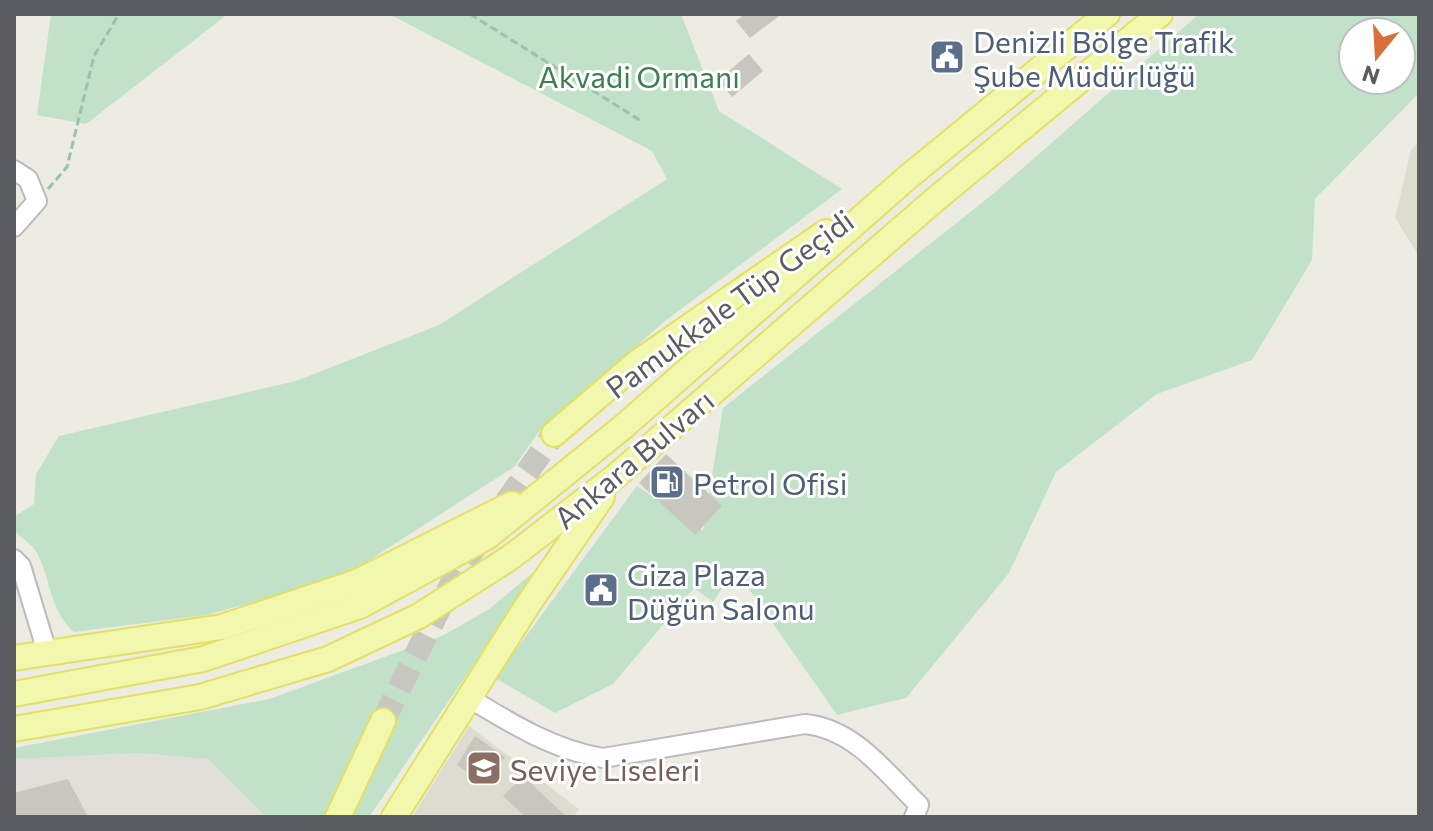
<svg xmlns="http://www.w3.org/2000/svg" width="1433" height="831" viewBox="0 0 1433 831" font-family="Commissioner,sans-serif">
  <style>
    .industrial { fill: #e0dfda }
    .education { fill: #dcdcd1 }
    .green { fill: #c1e2c9; fill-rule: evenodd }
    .building { fill: #c8c7bf }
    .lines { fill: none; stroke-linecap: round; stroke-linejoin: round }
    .major-tunnel { stroke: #c8c8c2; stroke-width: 24; stroke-dasharray: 24 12; stroke-linecap: butt }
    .minor-casing { stroke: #babac0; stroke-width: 22 }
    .major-casing { stroke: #e4e063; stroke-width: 28 }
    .path { stroke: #9bc1af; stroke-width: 3; stroke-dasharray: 8 4; stroke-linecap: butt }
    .minor { stroke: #fff; stroke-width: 18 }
    .major { stroke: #f1f7ac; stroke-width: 24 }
    .labels { text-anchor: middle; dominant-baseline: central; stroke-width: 6; stroke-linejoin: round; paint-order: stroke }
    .service-label { font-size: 30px; fill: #4e5e75; stroke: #fff; text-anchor: start }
    .park-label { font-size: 30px; fill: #3c8050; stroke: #fff }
    .street-label { font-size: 30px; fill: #5b5c62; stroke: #fff }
    .education-label { font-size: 30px; fill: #785e54; stroke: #fff; text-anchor: start }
  </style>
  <rect width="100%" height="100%" fill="#ecece2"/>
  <polygon class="industrial" points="139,753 209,759 266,817 14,817 14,759"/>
  <g class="education">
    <polygon points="1419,141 1419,256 1395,218 1411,150"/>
    <polygon points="469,726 579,809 573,817 412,817"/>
  </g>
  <g class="green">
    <polygon points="51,14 228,14 86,124 37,115"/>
    <path d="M389,14H681L719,111L842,189L665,321L540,430L514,467L343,577L207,615L74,632C49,610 52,582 37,553C32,544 22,538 14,531V517L34,504L36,474L59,436L296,381L439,325L667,179L652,151Z"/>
    <path d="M1199,14H1419V93L1315,199L1312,260L1252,360L1157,394L1056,472L1009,573L906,698L837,715L735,569L713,602L694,588L613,684L555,713L495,678L637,486L703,531L723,408L993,194ZM1353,32H1401V80H1353Z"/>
    <polygon points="542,565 369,817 266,817 208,759 139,753 14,759 14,748 269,699 442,636 488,610"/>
  </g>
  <g class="building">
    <polygon points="745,14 782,14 750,38 736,21"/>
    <polygon points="749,54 763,71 732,97 718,80"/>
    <polygon points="666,454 722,506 695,535 639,483"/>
    <polygon points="475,736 505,757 498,766 488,760 475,778 457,765"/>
    <polygon points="523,776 567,817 525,817 503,796"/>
    <polygon points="68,779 88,817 16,817 14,793"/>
  </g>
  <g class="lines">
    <polyline class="major-tunnel" points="383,721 458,571 554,434"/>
    <defs>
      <g id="minor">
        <polyline points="14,170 28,179 37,201 14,227"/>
        <polyline points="14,559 21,566 47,652"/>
        <path d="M469,698C512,724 554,750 603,758L805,724C855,729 885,772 919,805L914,817"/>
      </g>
      <g id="major">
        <polyline points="554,434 638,362 826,232"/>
        <polyline points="14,658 222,627 357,582 512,504"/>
        <polyline points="14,694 203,659 360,606 487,537 623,427 908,177 1107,14"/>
        <polyline points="14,729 200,697 328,659 419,616 511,557 616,476 937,198 1160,14"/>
        <polyline points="338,817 383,721"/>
        <polyline points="394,817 527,606 602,497"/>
      </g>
    </defs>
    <use href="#minor" class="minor-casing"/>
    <use href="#major" class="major-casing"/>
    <g class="path">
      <polyline points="470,14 643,122"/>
      <polyline points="48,189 67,167 94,56 119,14"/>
    </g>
    <use href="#minor" class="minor"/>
    <use href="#major" class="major"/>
  </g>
  <defs>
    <symbol id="civic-square" viewBox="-11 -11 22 22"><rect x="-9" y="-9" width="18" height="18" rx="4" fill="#5c6f8a" stroke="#fff"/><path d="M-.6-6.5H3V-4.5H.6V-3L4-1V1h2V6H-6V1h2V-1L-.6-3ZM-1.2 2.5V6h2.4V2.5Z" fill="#fff"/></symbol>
    <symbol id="fuel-square" viewBox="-11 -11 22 22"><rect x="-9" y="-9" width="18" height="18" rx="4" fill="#5c6f8a" stroke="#fff"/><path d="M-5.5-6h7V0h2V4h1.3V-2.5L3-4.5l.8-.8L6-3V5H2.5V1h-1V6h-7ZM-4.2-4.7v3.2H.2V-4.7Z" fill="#fff"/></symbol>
    <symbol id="school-square" viewBox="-11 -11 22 22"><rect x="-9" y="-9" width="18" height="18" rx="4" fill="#8d6e63" stroke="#fff"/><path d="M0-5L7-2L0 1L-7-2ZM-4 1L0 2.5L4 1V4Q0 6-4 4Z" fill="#fff"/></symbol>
  </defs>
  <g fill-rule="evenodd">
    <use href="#civic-square" x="927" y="37" width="40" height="40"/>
    <use href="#fuel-square" x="647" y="462" width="40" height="40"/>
    <use href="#civic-square" x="581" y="570" width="40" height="40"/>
    <use href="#school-square" x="464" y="748" width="40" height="40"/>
  </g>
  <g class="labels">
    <g class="service-label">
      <text x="973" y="40">Denizli Bölge Trafik<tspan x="973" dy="34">Şube Müdürlüğü</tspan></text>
      <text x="693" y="482">Petrol Ofisi</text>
      <text x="627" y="573">Giza Plaza<tspan x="627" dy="34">Düğün Salonu</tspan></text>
    </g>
    <g class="park-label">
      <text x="639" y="75">Akvadi Ormanı</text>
    </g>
    <g class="street-label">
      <text transform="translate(729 303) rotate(-36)">Pamukkale Tüp Geçidi</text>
      <text transform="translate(633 458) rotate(-40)">Ankara Bulvarı</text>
    </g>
    <g class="education-label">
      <text x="510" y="768">Seviye Liseleri</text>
    </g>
  </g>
  <rect width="1433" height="831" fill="none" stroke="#5b5c62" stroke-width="32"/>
  <g transform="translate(1377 56) rotate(198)"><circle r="38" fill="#ffffff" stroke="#bdbec0" stroke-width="2"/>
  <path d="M0-6L14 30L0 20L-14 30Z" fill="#d96f3c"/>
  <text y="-12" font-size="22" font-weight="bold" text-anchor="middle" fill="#5b5c62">N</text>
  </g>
</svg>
